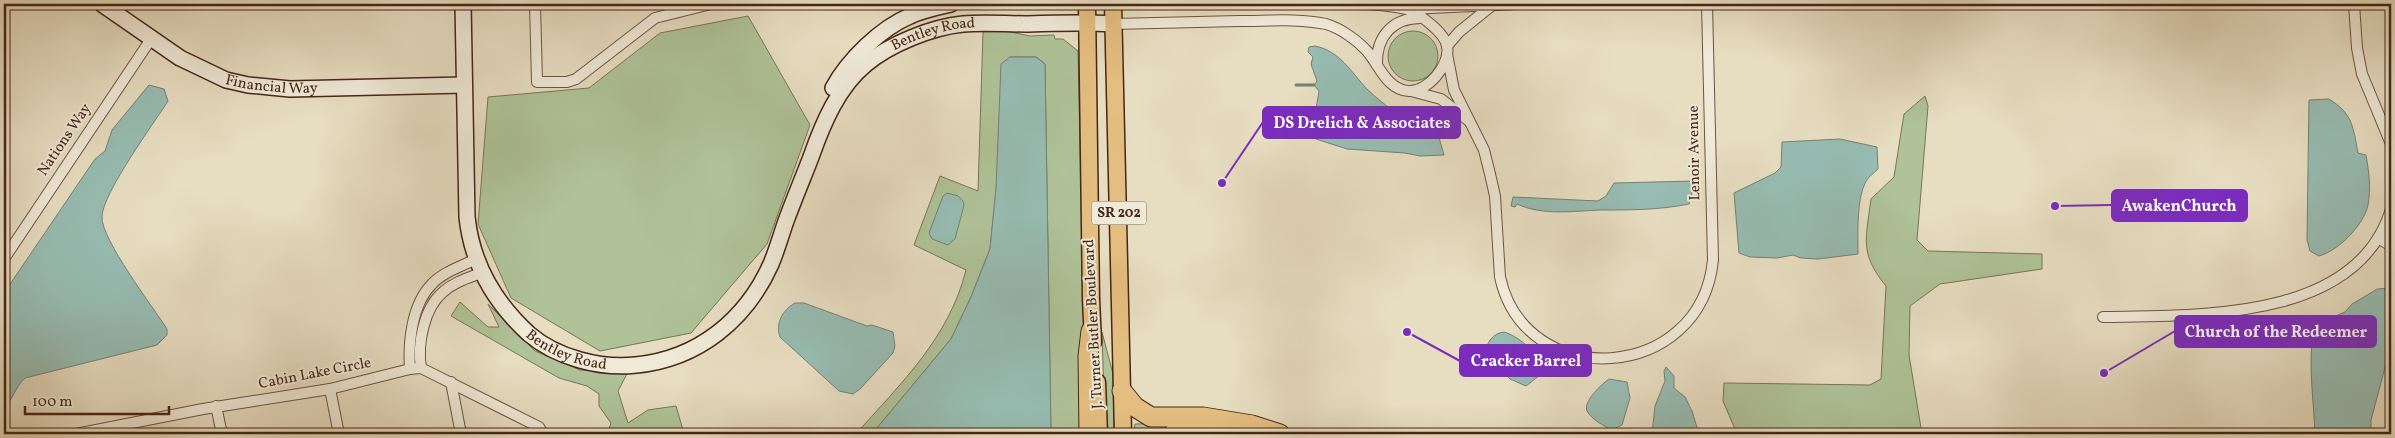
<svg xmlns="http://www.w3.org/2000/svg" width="2395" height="438" viewBox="0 0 2395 438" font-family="Vollkorn,serif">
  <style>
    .green { fill: #afc298; stroke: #7a7458 }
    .water { fill: #97bcb2; stroke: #778074 }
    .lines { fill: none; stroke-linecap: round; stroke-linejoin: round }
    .stream { stroke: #778074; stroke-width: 3 }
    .street-casing { stroke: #6e5442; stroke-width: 12 }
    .secondary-casing { stroke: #462617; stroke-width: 18 }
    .primary-casing { stroke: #462617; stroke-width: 19 }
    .highway-casing { stroke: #462617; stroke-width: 21 }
    .street { stroke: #efe9d7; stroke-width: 10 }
    .secondary { stroke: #efe9d7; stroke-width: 15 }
    .primary { stroke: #e4be80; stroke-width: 16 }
    .highway { stroke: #e4be80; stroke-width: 19 }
    .labels { text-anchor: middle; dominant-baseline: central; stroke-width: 4; stroke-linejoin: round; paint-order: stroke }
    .shield { fill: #efe9d7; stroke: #796051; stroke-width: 1 }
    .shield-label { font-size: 14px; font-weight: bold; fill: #462617 }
    .street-label { font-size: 15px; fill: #462617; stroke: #efe9d7 }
    .leader { fill: none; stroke: #7b2cbf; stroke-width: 2 }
    .callout-dot { fill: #7b2cbf; stroke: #efe9d7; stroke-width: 2 }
    .callout { fill: #7b2cbf; stroke: #7b2cbf; stroke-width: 2 }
    .callout-label { font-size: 16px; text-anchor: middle; font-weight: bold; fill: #fff }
  </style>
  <rect width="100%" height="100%" fill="#e7ddc1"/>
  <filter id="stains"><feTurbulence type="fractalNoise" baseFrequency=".004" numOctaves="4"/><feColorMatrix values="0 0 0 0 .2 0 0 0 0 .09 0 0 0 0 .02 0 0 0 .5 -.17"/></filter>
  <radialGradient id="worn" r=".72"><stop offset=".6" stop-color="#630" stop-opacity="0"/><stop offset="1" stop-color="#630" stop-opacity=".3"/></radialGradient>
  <g class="green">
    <polygon points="748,16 810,125 767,244 691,333 600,351 511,298 478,224 488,97 589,88 660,33"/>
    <path d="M1006,31L1030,36L1054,35L1055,39H1063L1078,51L1086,434H1051L1045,64L1036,57H1010L990,249L971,297L951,339L872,434H856C901,383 949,338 966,270L914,245L940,176L978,191L983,32Z"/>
    <circle cx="1413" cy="56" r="25"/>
    <path d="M1925,96L1928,106L1917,240L1928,251L2042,254V269L1940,284L1910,306L1909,355L1922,434H1737L1723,401L1724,383L1870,385L1881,379L1886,286C1859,253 1866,239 1871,199L1894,177L1904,114Z"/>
    <polygon points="460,302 488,327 499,327 488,304 535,351 580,370 628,372 618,391 628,423 648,410 676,406 683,430 682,434 607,434 611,423 599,406 599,394 587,386 559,378 451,316"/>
    <polygon points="1102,332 1113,374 1114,434 1105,434"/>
    <polygon points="1179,423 1157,434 1134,434 1135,424"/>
  </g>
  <g class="water">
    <path d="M1315,46C1340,51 1351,72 1367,89C1376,98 1387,106 1397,114C1407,122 1425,120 1436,127L1444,155L1420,156L1405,153L1347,149L1316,139L1313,128L1319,91L1314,85L1317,81L1311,64L1313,57L1308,52L1309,47Z"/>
    <polygon points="1010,57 1036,57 1045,64 1051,434 872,434 951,339 971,297 990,249 996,188 1001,64"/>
    <path d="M149,85L164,89L168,101C154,123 102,194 102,217C101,239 153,307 167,329V335L157,345L25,378C15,387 13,399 4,409V293L95,159L105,151L112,130Z"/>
    <path d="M2329,99C2353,114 2353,127 2358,153L2366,155C2369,172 2371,188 2368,205C2364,225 2338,251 2319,256L2310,251L2307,240L2309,100Z"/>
    <path d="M1840,139L1877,147L1878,169C1874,173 1869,176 1867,180C1856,196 1858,235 1858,254L1818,259L1801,258L1793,255L1777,258L1750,257L1739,253L1734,193L1775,173L1781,167L1782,142Z"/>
    <path d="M1695,181L1689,204C1659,210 1631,210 1601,210C1573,211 1543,216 1517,204L1515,207L1511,206L1513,197L1598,201L1606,196L1614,183Z"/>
    <polygon points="947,193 958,196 963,201 964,205 955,239 948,245 932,239 929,233 943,196"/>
    <path d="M2391,288V345L2371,420V434H2315C2314,403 2308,365 2313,334L2325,328L2331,318L2345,312L2352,304L2369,294L2377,289Z"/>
    <path d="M795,303H804L867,326L872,325L893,332L895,346L893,353L860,389L853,394L839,391L780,337C775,323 783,310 795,303Z"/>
    <path d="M1504,332C1516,335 1536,351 1540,363C1541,367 1540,372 1540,375L1526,386L1510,379L1485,354C1486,343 1493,333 1504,332Z"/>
    <polygon points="1666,367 1674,376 1674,388 1685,397 1692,411 1699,434 1652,434 1655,406 1665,381 1664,371"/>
    <path d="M1609,379L1627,382L1630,398L1622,425L1612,430C1604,426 1591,419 1587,411C1583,401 1602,384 1609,379Z"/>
  </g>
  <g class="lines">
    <polyline class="stream" points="1296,85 1314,85"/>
    <defs>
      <g id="street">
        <polyline points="535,4 537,82 567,82 576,79 655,18 711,4"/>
        <polyline points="2354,4 2357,48 2362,74 2391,144"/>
        <polyline points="1408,9 1518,4"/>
        <path d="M1113,24C1155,23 1197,22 1239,21C1267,21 1298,18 1326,24C1340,28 1357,40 1367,51C1379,65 1387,90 1409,91C1428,92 1451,64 1447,46C1445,33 1418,12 1406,9C1389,5 1370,4 1353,4"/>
        <polyline points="1447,46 1459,32 1490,7"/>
        <path d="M1447,54L1454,90L1484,150L1490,174L1495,196L1500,277C1525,393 1701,383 1713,260L1707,4"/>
        <path d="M1377,65C1376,37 1392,18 1421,18"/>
        <polyline points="1411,91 1441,99 1469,121"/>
        <polyline points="2378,238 2391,246"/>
        <polyline points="4,259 151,39"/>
        <path d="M2103,317C2197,315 2357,322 2391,209"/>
        <path d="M421,368C417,344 424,308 443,292C454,282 468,278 481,273"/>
        <path d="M410,369C408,342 412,304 432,284C443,272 462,266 476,259"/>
        <polyline points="451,382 461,434"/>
        <polyline points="330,389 339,434"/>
        <polyline points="216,406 222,434"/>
        <polyline points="76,434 203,409 330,389 410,369 421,368 539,427 543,434"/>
      </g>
      <g id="secondary">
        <path id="s1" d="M102,4L180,58L226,80L248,85L290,89L464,85"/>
        <path id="s2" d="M463,4L467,217C472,264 494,302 529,334C557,358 601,369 636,365C698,359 746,320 771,264C777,250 781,235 786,221C794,199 803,178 811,157C823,123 838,87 866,64C890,44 932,27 963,24C984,22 1005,24 1027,24C1056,23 1084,22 1113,24"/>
        <path d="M833,88C848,60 881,28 910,16C923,10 938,7 951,4"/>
      </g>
      <g id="primary">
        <polyline points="1087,4 1091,299 1093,342"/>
        <polyline points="1113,4 1123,434"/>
        <polyline points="1097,382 1099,434"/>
      </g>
      <g id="highway">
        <polyline points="1122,391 1135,407 1151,417 1203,417 1252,425 1280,434"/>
        <polyline points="1089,434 1088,356 1091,331"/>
        <polyline points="1173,434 1213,425"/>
      </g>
    </defs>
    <use href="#street" class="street-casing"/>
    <use href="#secondary" class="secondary-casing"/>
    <use href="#primary" class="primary-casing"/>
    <use href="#highway" class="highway-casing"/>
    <use href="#street" class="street"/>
    <use href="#secondary" class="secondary"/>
    <use href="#primary" class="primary"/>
    <use href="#highway" class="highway"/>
  </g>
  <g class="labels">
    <rect class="shield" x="1091.5" y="201.5" width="55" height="23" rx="4"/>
    <g class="shield-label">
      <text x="1119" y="213">SR 202</text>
    </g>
    <g class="street-label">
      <text stroke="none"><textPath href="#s2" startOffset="938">Bentley Road</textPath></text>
      <text stroke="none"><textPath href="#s1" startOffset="192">Financial Way</textPath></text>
      <text transform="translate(65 140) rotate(-56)">Nations Way</text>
      <text transform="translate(1695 153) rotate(-91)">Lenoir Avenue</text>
      <text transform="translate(1094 324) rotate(-93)">J. Turner Butler Boulevard</text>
      <text stroke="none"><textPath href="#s2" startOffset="390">Bentley Road</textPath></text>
      <text transform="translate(315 374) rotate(-11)">Cabin Lake Circle</text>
    </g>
  </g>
  <path class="leader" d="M1222 183L1263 122M2055 206L2112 205M2104 373L2175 331M1407 332L1460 361"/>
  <g class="callout-dot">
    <circle cx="1222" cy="183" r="5"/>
    <circle cx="2055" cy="206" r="5"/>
    <circle cx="2104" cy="373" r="5"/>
    <circle cx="1407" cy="332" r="5"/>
  </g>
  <g class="callout">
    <rect x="1263" y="107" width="197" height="31" rx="5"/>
    <rect x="2112" y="190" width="135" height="31" rx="5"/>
    <rect x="2175" y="316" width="201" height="31" rx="5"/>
    <rect x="1460" y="345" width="131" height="31" rx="5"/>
  </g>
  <g class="callout-label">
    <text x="1362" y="128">DS Drelich &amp; Associates</text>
    <text x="2179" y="211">AwakenChurch</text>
    <text x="2276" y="337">Church of the Redeemer</text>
    <text x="1526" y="366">Cracker Barrel</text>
  </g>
  <rect width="2395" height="438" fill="none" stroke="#e7ddc1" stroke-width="20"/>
  <rect x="5" y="5" width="2385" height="428" fill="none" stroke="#462617" stroke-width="2.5"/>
  <rect x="10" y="10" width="2375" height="418" fill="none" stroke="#462617"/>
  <path d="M25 406v8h144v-8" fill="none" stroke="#462617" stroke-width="2.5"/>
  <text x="32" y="406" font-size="15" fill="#462617" stroke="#efe9d7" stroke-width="4" paint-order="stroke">100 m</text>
  <rect width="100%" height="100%" filter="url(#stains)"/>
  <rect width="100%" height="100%" fill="url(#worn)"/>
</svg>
